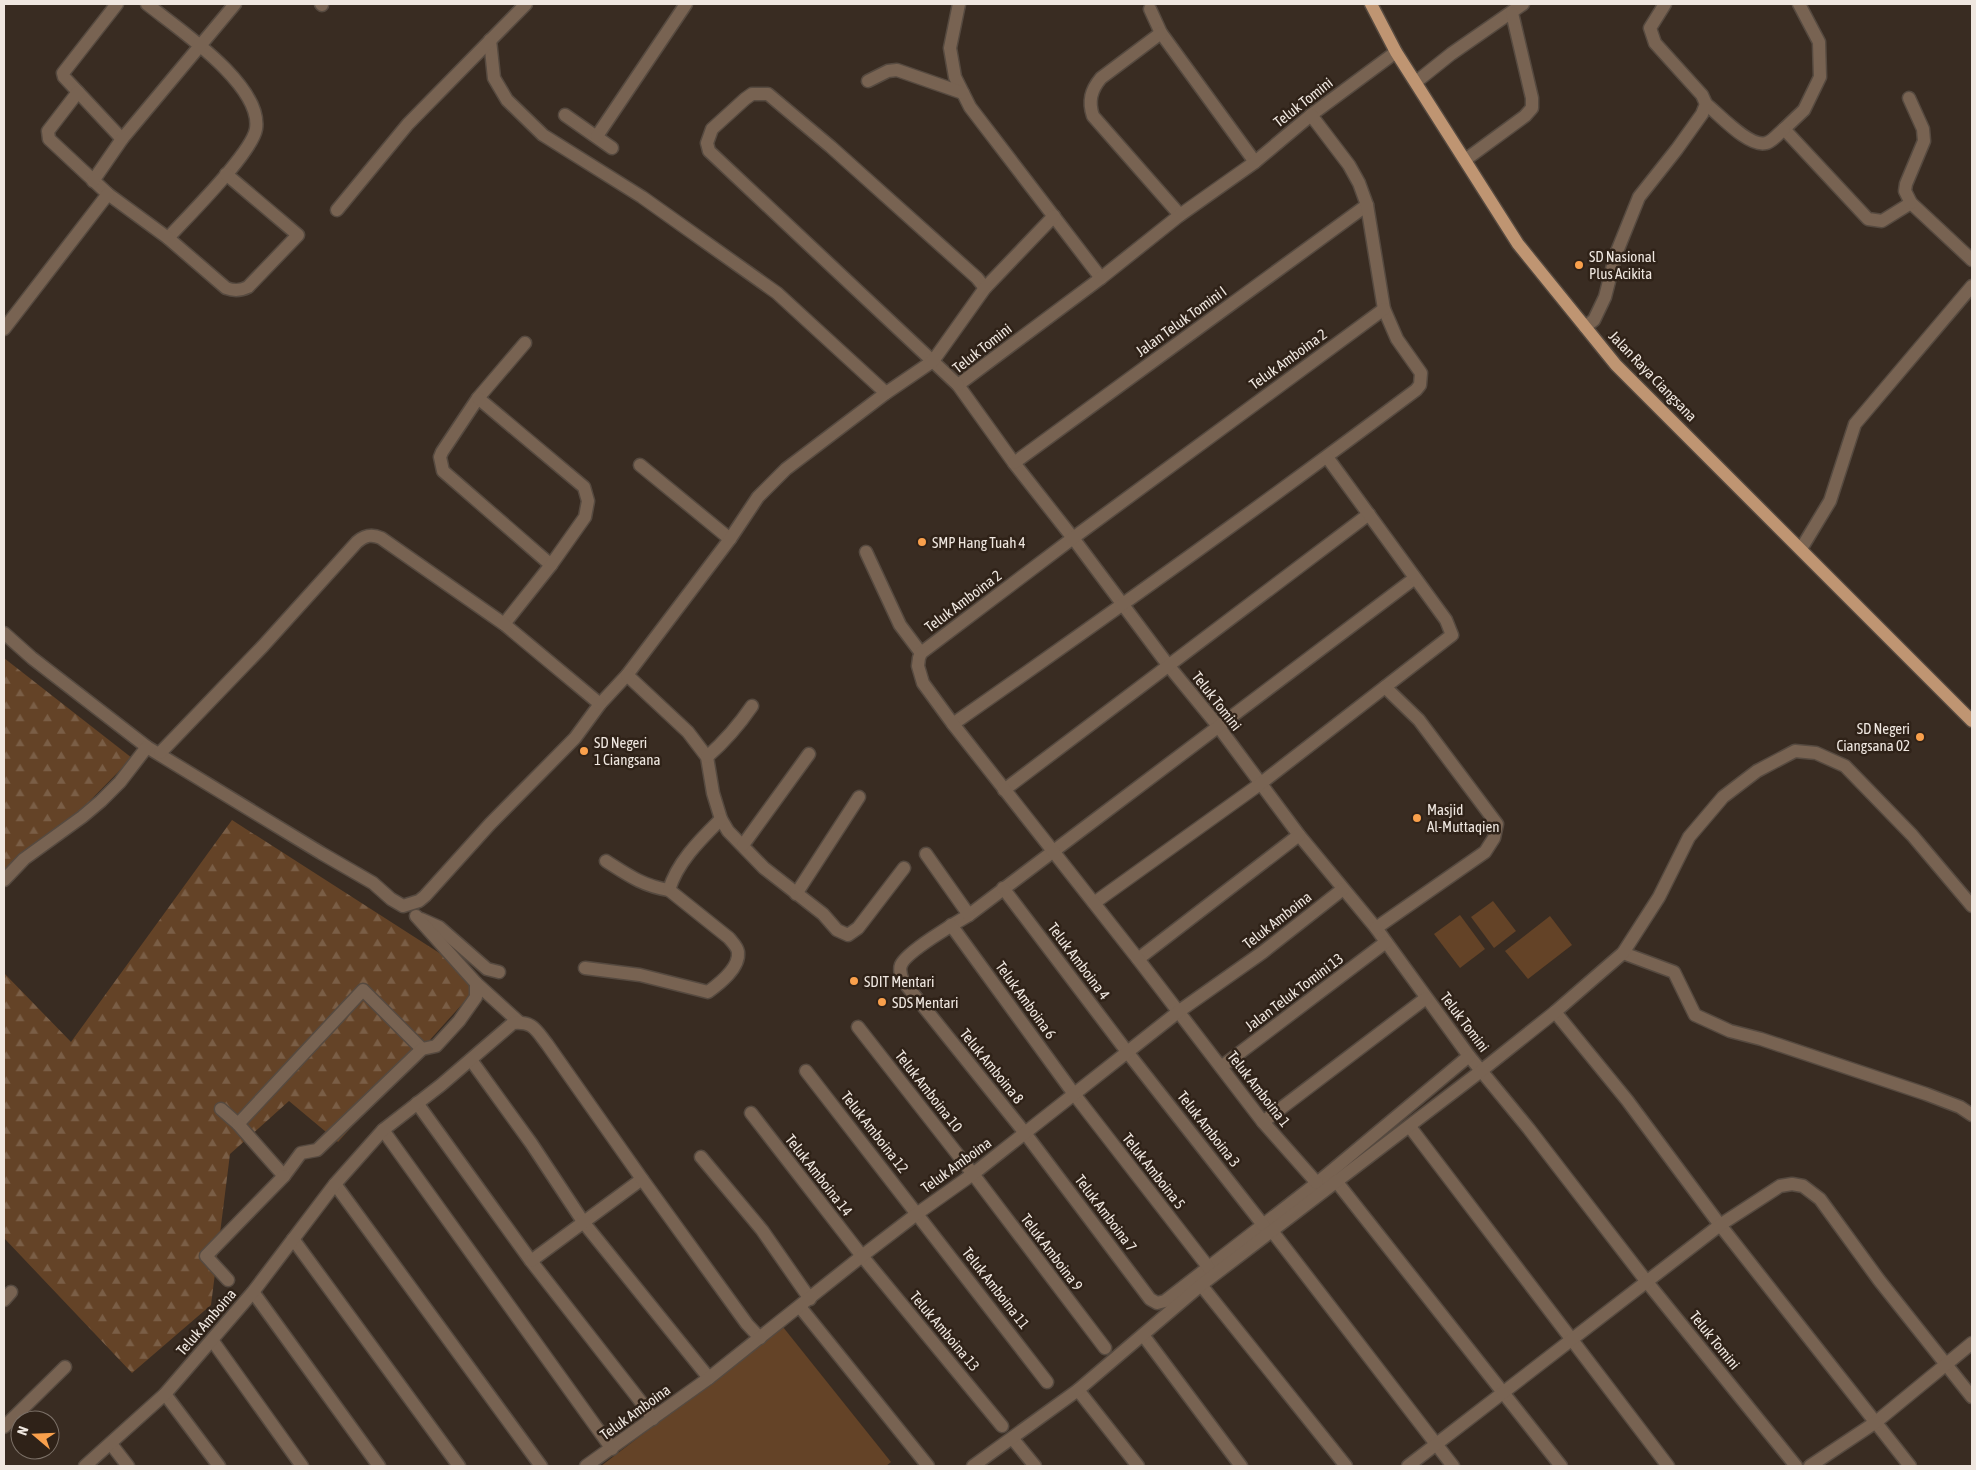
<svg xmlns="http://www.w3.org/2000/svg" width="1976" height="1470" viewBox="0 0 1976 1470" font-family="'Asap Condensed',sans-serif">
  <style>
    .forest { fill: url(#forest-firs) }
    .pitch { fill: #644327 }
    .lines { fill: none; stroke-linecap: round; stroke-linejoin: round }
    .minor-casing { stroke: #564a40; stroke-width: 15 }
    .major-casing { stroke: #564a40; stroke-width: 15 }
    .minor { stroke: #786352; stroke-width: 12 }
    .major { stroke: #bf9572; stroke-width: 12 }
    .poi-dot { fill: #f9a04c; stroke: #2f2218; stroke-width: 2 }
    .labels { text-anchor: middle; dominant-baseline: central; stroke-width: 5; stroke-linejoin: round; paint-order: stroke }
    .street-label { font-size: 15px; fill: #efe7e0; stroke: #2f2218 }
    .poi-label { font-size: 15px; fill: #efe7e0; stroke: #2f2218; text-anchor: start }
  </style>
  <defs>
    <pattern id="forest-firs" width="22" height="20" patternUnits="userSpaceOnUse" patternTransform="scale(1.25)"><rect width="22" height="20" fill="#644327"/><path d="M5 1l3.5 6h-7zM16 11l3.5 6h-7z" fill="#7a5e46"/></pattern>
  </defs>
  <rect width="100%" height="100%" fill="#392c22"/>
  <g class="forest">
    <polygon points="4,658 132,758 4,888"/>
    <polygon points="232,820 483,981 338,1142 289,1101 230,1154 211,1305 132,1373 4,1238 4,973 71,1042"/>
  </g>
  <g class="pitch">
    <polygon points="1493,901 1516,931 1494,948 1471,917"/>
    <polygon points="1460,915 1485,949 1460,968 1434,934"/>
    <polygon points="1550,916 1572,945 1528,979 1505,951"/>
    <polygon points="783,1327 891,1462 886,1466 601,1466"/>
  </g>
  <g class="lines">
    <defs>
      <g id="minor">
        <polyline points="117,4 63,73 64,77 122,139"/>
        <path d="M147,4C177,28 263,85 256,129C252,153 187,217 168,238"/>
        <polyline points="321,4 322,5"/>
        <polyline points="959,4 950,48 955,77 970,107 1101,278"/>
        <polyline points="1799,4 1819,42 1820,77 1804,110 1784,129 1868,219 1882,221 1911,203 1972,260"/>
        <polyline points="1150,9 1161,33 1255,162"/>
        <path d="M1161,33L1101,78C1091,90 1088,101 1093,116L1180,215"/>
        <polyline points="490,40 494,78 507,100 543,135 642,197 777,293 886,393"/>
        <polyline points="1396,52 1311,115 1255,162 1180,215 1101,278 958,385 1014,463 1073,538 1168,665 1218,726 1299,835 1376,928 1469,1056 1529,1129 1647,1282 1796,1466"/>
        <polyline points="868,81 888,71 897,70 963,93"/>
        <polyline points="1416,82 1451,54 1523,4"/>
        <path d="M78,92L48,131L49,139L108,194L168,238L226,288C234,291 240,291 248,287L298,235L226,174"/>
        <polyline points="1909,98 1923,129 1924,141 1906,184 1905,191 1911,203"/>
        <path d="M1706,104C1719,114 1749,148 1766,143C1772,142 1779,133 1784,129"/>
        <polyline points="565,115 612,148"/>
        <polyline points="597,136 686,4"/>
        <polyline points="1465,160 1525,116 1532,108 1532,98 1512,13"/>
        <polyline points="93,181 122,139 235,4"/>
        <polyline points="337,210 408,124 526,4"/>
        <polyline points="1585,327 1594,320 1605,297 1616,254 1639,197 1677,149 1702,114 1706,104 1702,95 1655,43 1650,28 1665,4"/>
        <polyline points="4,329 108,194"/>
        <polyline points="525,343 478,398 442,452 440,457 443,471 551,565"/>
        <polyline points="958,385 709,151 707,143 712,129 745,99 752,94 768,94 831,147 977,278 985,288"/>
        <polyline points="478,398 584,487 588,501 585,517 551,565 504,624"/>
        <polyline points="1014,463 1367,205"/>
        <polyline points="640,465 730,539"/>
        <polyline points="1801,549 1830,501 1855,424 1972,286"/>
        <polyline points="866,552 900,625 921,653"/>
        <path d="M1415,578L969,915C955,923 906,952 901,965C899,970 901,976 903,981L1025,1133L1150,1299L1157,1303L1165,1301L1317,1183L1469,1056"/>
        <polyline points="4,633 32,658 147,747 321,853 373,883 391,899 403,906 419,901 425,896 490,824 575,738 600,704 627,675 730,539 758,497 786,469 886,393 933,361 985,288 1054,216"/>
        <polyline points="627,675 688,732 707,757 713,793 721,819 728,831 764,868 823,914 837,930 848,935 858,928 904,868"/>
        <path d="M953,724C1109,615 1264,504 1416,390L1420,385L1421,373L1397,339L1384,309L1367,205L1359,183L1349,165L1311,115"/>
        <path d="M160,753L263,646L357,542C365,535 372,534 381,538L504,624L600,704"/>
        <path d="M707,757C724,742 739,725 752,706"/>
        <polyline points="1004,790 1369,514"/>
        <polyline points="743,845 809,754"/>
        <polyline points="926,854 969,915"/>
        <path d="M606,861C628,875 643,886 669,890"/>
        <polyline points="4,880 24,859 82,817 101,801 120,782 147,747"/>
        <polyline points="1003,888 1128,1053 1264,1226"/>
        <polyline points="796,894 859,797"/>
        <polyline points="1094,903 1260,784 1452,635 1446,620 1327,457"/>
        <polyline points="421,919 439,927 487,969 499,972"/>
        <polyline points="951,925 1074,1094 1209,1268"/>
        <polyline points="1376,928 1485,852 1494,838 1497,824 1419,720 1385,687"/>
        <polyline points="1623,953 1674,972 1695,1015 1730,1031 1761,1039 1926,1094 1960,1107 1972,1115"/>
        <polyline points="1138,959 1299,835"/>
        <path d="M585,968L640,975L708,992C719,984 740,968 738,952C737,946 732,942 729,938L669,890C677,862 701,839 721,819"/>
        <polyline points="476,983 519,1022"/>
        <polyline points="1555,1012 1627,1100 1720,1225 1910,1466"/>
        <polyline points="858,1027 973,1174 1105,1348"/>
        <polyline points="471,1060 531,1143 584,1223 709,1378"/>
        <polyline points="1221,1067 1386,942"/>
        <polyline points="806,1071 1047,1382"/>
        <polyline points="417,1103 531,1261 645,1407 653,1419"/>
        <polyline points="221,1109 238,1124 363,990 422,1049"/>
        <polyline points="751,1113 862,1256 1002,1426"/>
        <polyline points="1263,1122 1426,998"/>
        <polyline points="238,1124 284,1176 301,1153 317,1150 422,1049 436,1046 459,1021 476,997 476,983 416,916"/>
        <polyline points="1410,1127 1668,1466"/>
        <polyline points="383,1130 612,1449"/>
        <polyline points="701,1157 762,1230 810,1299"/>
        <polyline points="1336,1181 1561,1466"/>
        <polyline points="1317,1183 1263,1122 1138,959 953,724 923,683 918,666 919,658 921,653 1073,538 1384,309"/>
        <polyline points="335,1184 541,1466"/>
        <polyline points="1272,1231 1453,1466"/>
        <polyline points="293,1239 459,1466"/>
        <polyline points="531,1261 642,1179"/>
        <polyline points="228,1280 206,1256 284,1176"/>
        <polyline points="1201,1285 1346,1466"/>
        <polyline points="253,1292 379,1466"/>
        <polyline points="4,1300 11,1292"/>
        <polyline points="800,1307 928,1466"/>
        <polyline points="1143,1335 1241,1466"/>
        <polyline points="212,1340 302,1466"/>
        <polyline points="1078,1390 1138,1466"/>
        <polyline points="165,1394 219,1466"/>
        <polyline points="4,1427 65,1367"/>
        <polyline points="1012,1438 1035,1466"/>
        <polyline points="111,1444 128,1466"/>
        <path d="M85,1466L165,1394L253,1292L335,1184L383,1130L441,1085L513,1023C533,1021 536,1030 547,1044L642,1179L747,1324L760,1338"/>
        <polyline points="586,1466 709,1378 862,1256 918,1213 973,1174 1178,1012 1263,952 1343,889"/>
        <polyline points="973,1466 1078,1390 1201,1285 1481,1071 1555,1012 1623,953 1659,897 1689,837 1723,797 1757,771 1795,751 1816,753 1845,766 1912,835 1972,906"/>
        <polyline points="1408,1466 1720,1225 1780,1186 1792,1184 1803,1186 1820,1199 1879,1280 1972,1397"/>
        <polyline points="1810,1466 1876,1422 1972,1343"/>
      </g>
      <polyline id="major" points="1371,4 1396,52 1518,244 1616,365 1972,721"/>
    </defs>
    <use href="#minor" class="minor-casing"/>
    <use href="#major" class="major-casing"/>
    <use href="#minor" class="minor"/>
    <use href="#major" class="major"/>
  </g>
  <g class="poi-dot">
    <circle cx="1579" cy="265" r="5"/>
    <circle cx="922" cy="542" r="5"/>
    <circle cx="1920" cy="737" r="5"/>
    <circle cx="584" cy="751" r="5"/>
    <circle cx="1417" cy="818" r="5"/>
    <circle cx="854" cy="981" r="5"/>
    <circle cx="882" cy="1002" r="5"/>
  </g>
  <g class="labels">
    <g class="street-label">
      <text transform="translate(1303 102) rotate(-38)">Teluk Tomini</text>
      <text transform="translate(1181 321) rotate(-36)">Jalan Teluk Tomini I</text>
      <text transform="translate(982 348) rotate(-38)">Teluk Tomini</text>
      <text transform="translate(1288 359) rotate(-36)">Teluk Amboina 2</text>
      <text transform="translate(1653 376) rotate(46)">Jalan Raya Ciangsana</text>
      <text transform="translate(963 601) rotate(-37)">Teluk Amboina 2</text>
      <text transform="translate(1217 701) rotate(52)">Teluk Tomini</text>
      <text transform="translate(1277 920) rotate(-38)">Teluk Amboina</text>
      <text transform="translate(1079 961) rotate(53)">Teluk Amboina 4</text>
      <text transform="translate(1294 992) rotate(-37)">Jalan Teluk Tomini 13</text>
      <text transform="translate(1026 1000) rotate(54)">Teluk Amboina 6</text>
      <text transform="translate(1465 1022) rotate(53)">Teluk Tomini</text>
      <text transform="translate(992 1066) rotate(51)">Teluk Amboina 8</text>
      <text transform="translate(1259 1089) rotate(52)">Teluk Amboina 1</text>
      <text transform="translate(929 1091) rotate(52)">Teluk Amboina 10</text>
      <text transform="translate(1209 1129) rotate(52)">Teluk Amboina 3</text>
      <text transform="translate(875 1132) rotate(52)">Teluk Amboina 12</text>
      <text transform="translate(956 1165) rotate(-36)">Teluk Amboina</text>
      <text transform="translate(1154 1171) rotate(52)">Teluk Amboina 5</text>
      <text transform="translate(819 1175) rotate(52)">Teluk Amboina 14</text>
      <text transform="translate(1106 1213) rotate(53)">Teluk Amboina 7</text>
      <text transform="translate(1052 1252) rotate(53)">Teluk Amboina 9</text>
      <text transform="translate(996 1288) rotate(52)">Teluk Amboina 11</text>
      <text transform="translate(206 1322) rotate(-49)">Teluk Amboina</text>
      <text transform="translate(945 1331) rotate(50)">Teluk Amboina 13</text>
      <text transform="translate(1715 1340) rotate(51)">Teluk Tomini</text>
      <text transform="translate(635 1412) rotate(-36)">Teluk Amboina</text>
    </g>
    <g class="poi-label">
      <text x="1589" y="256">SD Nasional<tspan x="1589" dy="17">Plus Acikita</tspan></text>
      <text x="932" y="542">SMP Hang Tuah 4</text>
      <text x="1910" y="728" text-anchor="end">SD Negeri<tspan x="1910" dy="17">Ciangsana 02</tspan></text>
      <text x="594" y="742">SD Negeri<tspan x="594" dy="17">1 Ciangsana</tspan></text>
      <text x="1427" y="809">Masjid<tspan x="1427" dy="17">Al-Muttaqien</tspan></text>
      <text x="864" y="981">SDIT Mentari</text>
      <text x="892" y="1002">SDS Mentari</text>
    </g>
  </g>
  <rect width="1976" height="1470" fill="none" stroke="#efe7e0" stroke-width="10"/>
  <g transform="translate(35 1435) rotate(289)"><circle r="24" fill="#2f2218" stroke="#7c7168"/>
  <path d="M0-4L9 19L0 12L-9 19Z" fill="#f9a04c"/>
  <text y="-8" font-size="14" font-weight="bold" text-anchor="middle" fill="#efe7e0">N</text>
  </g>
</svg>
